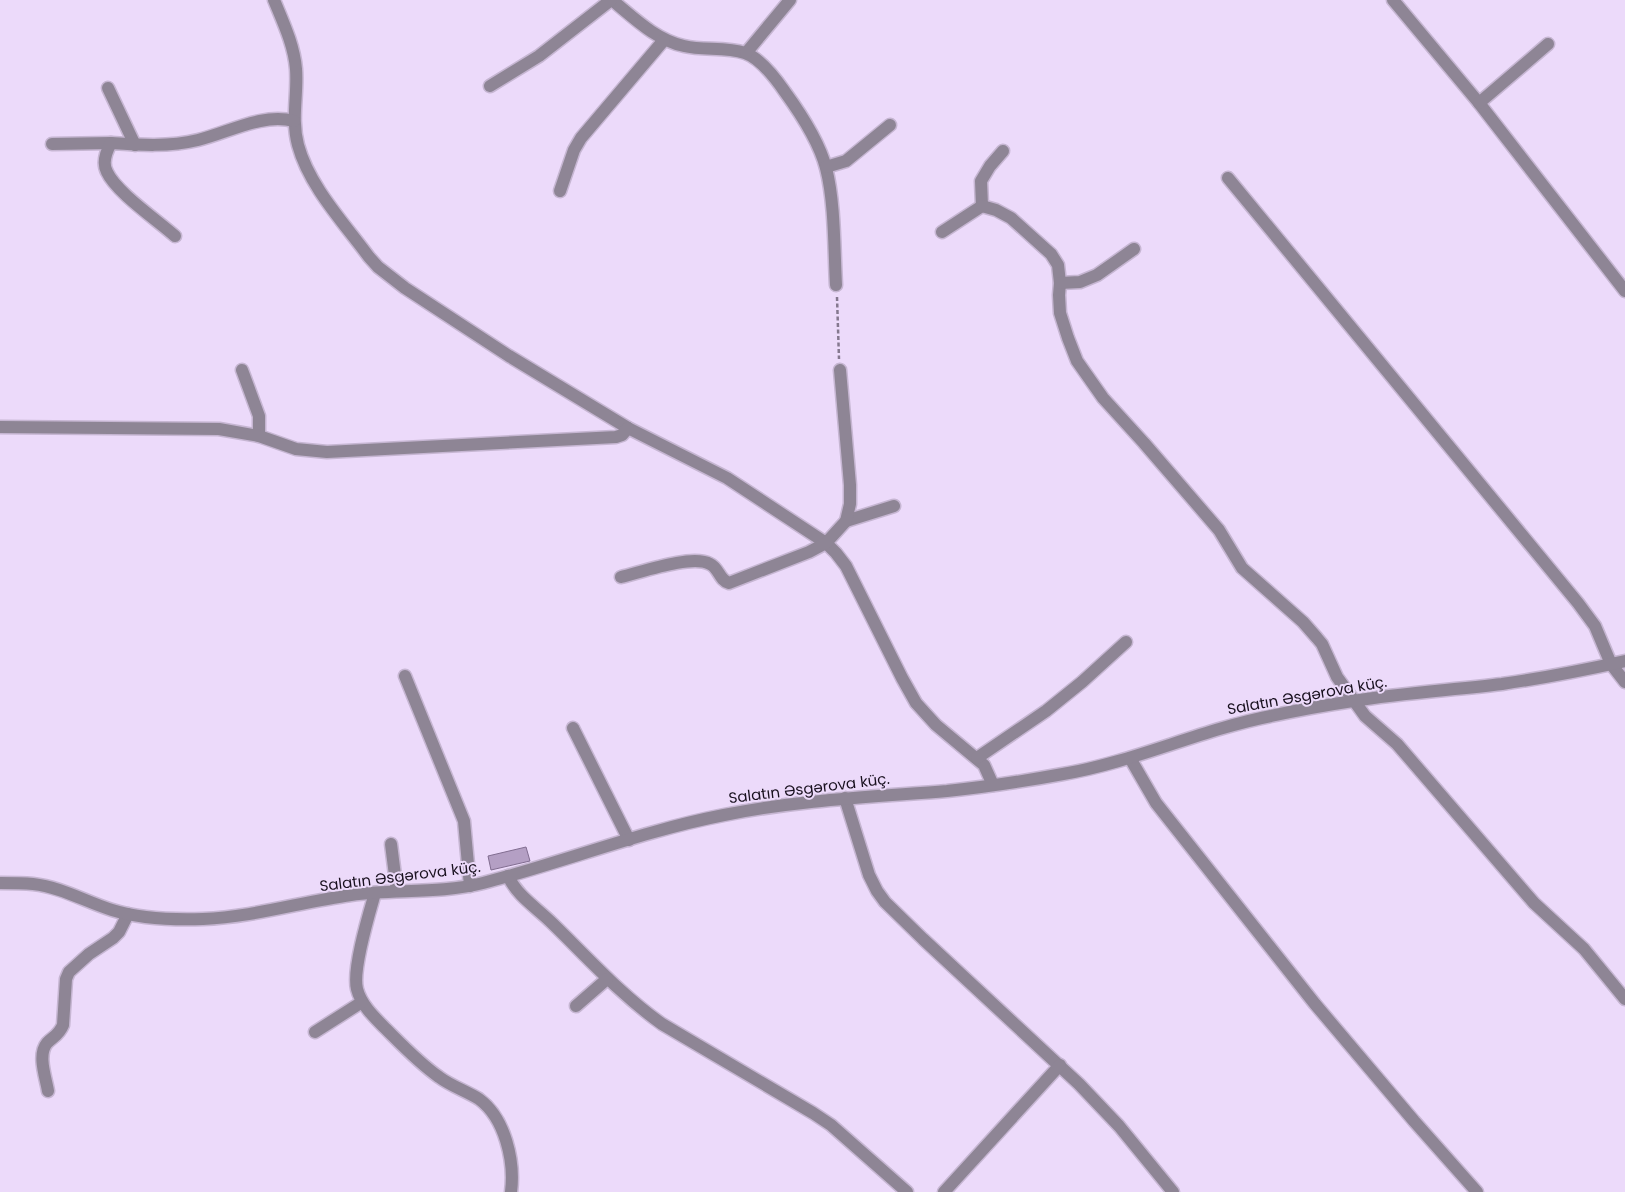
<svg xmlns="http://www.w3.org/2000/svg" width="1625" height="1192" viewBox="0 0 1625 1192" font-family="Poppins,sans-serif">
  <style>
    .building { fill: #b49fc4; stroke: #816d90 }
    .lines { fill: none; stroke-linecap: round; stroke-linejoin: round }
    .minor-casing { stroke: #c6b6d2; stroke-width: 15 }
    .tertiary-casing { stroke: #c6b6d2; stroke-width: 15 }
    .path { stroke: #85788f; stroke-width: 2.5; stroke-dasharray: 4 2.5; stroke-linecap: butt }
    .minor { stroke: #8e8595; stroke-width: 12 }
    .tertiary { stroke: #8e8595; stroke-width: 12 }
    .labels { text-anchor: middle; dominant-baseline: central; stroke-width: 4; stroke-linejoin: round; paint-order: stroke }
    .street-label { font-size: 15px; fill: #18101e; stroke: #ecdafa }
  </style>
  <rect width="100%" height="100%" fill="#ecdafa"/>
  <polygon class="building" points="526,847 530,861 491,870 488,856"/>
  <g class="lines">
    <defs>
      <g id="minor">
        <path d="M274,0C283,22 294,45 296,69C298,94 291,119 298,145C309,186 344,223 369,257L378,267L405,288L509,356L628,428L727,478L826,543L836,553L846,566L902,678L916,703L936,725L984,765L993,785"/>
        <path d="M612,0C634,18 656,40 684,46C704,51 725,46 745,53C760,58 776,79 785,92C801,114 819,141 826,168C835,203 834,249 836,285"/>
        <polyline points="1393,0 1479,103 1625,291"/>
        <polyline points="746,53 790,0"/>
        <polyline points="490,86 539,56 611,0"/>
        <polyline points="108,88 135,145"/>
        <polyline points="1479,103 1548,44"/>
        <polyline points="52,144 111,143"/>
        <polyline points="826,167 846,161 890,125"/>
        <polyline points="1228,178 1578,603 1595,626 1611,664 1625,682"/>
        <polyline points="560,191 574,150 581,138 664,40"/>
        <polyline points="982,206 981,181 990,166 1003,151"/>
        <polyline points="942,232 982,206 996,210 1011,218 1051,254 1058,265 1060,283 1059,295 1060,313 1068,338 1077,361 1103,398 1144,443 1219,530 1242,568 1303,622 1317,638 1322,644 1337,677 1365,716 1397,744 1534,903 1584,949 1625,999"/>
        <path d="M175,236C157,220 116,192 107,172C102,163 106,152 111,143C140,145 169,147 198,140C230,132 262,113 294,121"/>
        <polyline points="1060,283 1080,282 1097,275 1134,249"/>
        <polyline points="242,370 259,416 259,436"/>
        <polyline points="0,427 219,429 259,436 296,449 327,452 616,437 622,435 628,428"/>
        <polyline points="846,521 894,506"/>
        <path d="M621,577C642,572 692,554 710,564C719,568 719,580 729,583L809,552L826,543L846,521L850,504V485L840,370"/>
        <polyline points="405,676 464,821 470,886"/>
        <polyline points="573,728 629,840"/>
        <polyline points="977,758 1046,711 1082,682 1126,642"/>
        <polyline points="1130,758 1156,803 1315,1004 1414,1121 1477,1192"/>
        <polyline points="845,798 869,875 877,891 885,902 923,939 1079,1084 1119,1126 1173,1192"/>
        <polyline points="391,844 397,891"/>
        <path d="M508,876C518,897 536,907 552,923C588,958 621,995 662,1024L813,1113L831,1125L907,1192"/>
        <path d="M375,893C369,914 352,969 357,989C361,1005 375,1018 386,1029C403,1046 419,1063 439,1077C451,1086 466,1091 479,1099C505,1118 515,1161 511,1192"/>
        <polyline points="576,1006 607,979"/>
        <polyline points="315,1032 362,1002"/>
        <path d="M48,1091C46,1078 37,1055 47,1043C54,1036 59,1035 63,1025L66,979L69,972L89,954L113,938L119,932L128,914"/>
        <polyline points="944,1192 1060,1065"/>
      </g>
      <path id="tertiary" d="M0,883C11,883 22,883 33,884C61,887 86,902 112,910C141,919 173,920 203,919C253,917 301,902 351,895C395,889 440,894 483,883C564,862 642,831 724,815C798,800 872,797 947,791C986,787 1025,781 1063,774C1134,762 1200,730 1271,716C1298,710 1326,705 1353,701C1402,693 1453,690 1502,684C1543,678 1584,670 1625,661"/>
    </defs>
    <use href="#minor" class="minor-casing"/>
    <use href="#tertiary" class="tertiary-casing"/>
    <polyline class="path" points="837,297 839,359"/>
    <use href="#minor" class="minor"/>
    <use href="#tertiary" class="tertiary"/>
  </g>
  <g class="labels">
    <g class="street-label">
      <text transform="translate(1307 695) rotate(-10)">Salatın Əsgərova küç.</text>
      <text transform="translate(809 788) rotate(-7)">Salatın Əsgərova küç.</text>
      <text transform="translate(400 876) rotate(-7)">Salatın Əsgərova küç.</text>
    </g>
  </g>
</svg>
